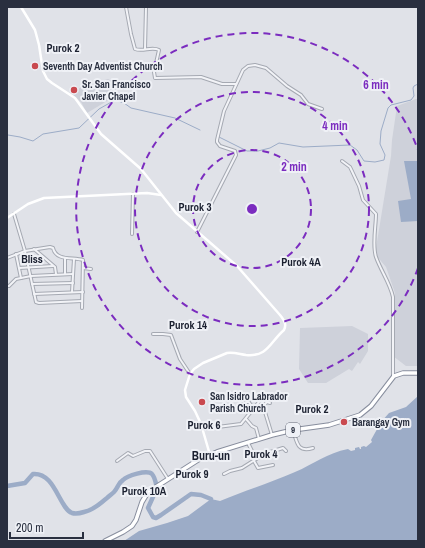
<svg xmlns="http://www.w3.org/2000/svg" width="425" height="548" viewBox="0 0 425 548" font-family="'Archivo Narrow',sans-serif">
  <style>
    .built { fill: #ced1da }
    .water { fill: #9cacc7 }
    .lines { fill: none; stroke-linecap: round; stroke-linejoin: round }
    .stream { stroke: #9cacc7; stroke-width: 1 }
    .river { stroke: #9cacc7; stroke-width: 4.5 }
    .street-casing { stroke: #a5a9b2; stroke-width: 4 }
    .highway-casing { stroke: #888e9e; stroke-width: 5.5 }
    .street { stroke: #f2f3f7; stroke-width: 2 }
    .secondary { stroke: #fff; stroke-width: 2.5 }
    .highway { stroke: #fff; stroke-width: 3.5 }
    .ring { fill: none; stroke: #7b2cbf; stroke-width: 2; stroke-dasharray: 7 5 }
    .poi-dot { fill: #c9494f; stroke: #eff1f6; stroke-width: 1.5 }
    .labels { text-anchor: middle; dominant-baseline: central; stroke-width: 4; stroke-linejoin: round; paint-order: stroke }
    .shield { fill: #eff1f6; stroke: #646976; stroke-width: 1 }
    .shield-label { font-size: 9px; font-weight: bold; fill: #292f3f }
    .poi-label { font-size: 10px; font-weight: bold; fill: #292f3f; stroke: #eff1f6; text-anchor: start }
    .neighbourhood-label { font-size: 11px; font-weight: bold; fill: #1b2030; stroke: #eff1f6 }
    .quarter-label { font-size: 12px; font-weight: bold; fill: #1b2030; stroke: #eff1f6 }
    .centre { fill: #7b2cbf; stroke: #eff1f6; stroke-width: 2 }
    .ring-label { font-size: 12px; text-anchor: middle; font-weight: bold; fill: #7b2cbf; stroke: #eff1f6; stroke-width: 4; stroke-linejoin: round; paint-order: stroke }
  </style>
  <rect width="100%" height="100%" fill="#e0e2e8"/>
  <g class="built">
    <polygon points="108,79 114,82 116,90 112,98 87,113 81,102 72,94 81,87"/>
    <polygon points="416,99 418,99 418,366 406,366 393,356 395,293 386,267 375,254 391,156 392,140 397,106"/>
    <polygon points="352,326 368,334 368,351 360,364 358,362 352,371 349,369 326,383 308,383 299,369 300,328"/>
  </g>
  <g class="water">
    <polygon points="404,161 418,161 418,221 401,222 398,201 411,199"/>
    <path d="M418,396V541H124L139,531L167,523L188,516L211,499L220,501C244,491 270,483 295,472C314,464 327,453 348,449L351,451L355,450V448L359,447L360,449H361V447L364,446L366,447L372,442L371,440L381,422L389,413L406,407Z"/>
  </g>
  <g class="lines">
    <g class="stream">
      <polyline points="8,135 20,137 33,141 43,134 79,128 99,109 115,100 124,103 131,108 175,118 200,130"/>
      <polyline points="219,137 247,151 258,151 270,148 279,143 303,147 350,145 357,150 364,161 375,162 384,160 385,155 380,144 381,131 388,108 391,105 411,100 414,96 413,88 414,86 418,84"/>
    </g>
    <path class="river" d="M7,486L25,483L33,474C55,472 59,508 72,513C75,514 81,513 84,512C94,510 99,504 107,498C109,496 112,494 114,492C118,488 118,483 123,480C127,476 147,469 152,474C155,477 156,484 157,488L148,508L153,517L156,518L161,515L191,494L201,495L211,499"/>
    <defs>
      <g id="street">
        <path d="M126,7L131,34L135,49C143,52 152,46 159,50L154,72L155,78L201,77L222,84H236"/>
        <polyline points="145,49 146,7"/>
        <path d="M342,161L350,167L359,186L363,200L376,214C376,226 372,245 376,257C381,271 390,283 393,297V377"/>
        <polyline points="14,214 25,251 36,302 39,303 82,301"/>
        <polyline points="197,232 236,155 235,151 220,146 217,142 217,140 224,111 243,70 248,66 255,65 266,68 287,86 301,95 308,104 322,109"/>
        <polyline points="132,234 133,194"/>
        <polyline points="34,249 55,267 56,274"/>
        <polyline points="16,254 21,278"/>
        <path d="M7,258L25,251L50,247L53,248C56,261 72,257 83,260L82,308"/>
        <polyline points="65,258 65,274"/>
        <polyline points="19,268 53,266"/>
        <polyline points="83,268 91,269"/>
        <polyline points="32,284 73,283"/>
        <polyline points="7,286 9,286 16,279 31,276 73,274"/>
        <polyline points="72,292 74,259"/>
        <polyline points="34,294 83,292"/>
        <polyline points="153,334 163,334 171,335 180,359 190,374"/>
        <polyline points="260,394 267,402"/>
        <polyline points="270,403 267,402 265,404 265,412 272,435"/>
        <polyline points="226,407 238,407 248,401 253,408"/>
        <polyline points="246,419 252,426 256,428 259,439"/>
        <polyline points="202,429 241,424 263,397"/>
        <path d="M293,430C297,442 297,453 313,448"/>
        <polyline points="248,443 256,459"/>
        <polyline points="117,461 128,453 133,456 145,451 150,451 168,479"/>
        <polyline points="254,461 258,468 273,465"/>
        <polyline points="224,474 230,471 242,468 264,454 283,448 286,451"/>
      </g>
      <polyline id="highway" points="105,541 123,532 132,526 136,520 142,502 148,492 198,460 217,452 272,435 293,430 329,425 360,415 371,406 394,376 403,373 418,373"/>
    </defs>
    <use href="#street" class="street-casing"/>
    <use href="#highway" class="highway-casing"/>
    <use href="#street" class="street"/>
    <g class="secondary">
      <path d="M21,7L35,30L39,45L43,71L47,79L52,83L75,98L101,134L141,169L176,213L237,266L280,315C284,320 287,324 284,330C270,342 268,357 246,355C239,354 234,352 227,353L203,363L194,369L190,374L185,390L186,397L195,411L201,424L210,455"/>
      <polyline points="7,218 28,204 44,198 147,193 161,195"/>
    </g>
    <use href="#highway" class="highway"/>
  </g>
  <g class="ring">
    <circle cx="252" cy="209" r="59"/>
    <circle cx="252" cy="209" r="117"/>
    <path d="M418 268A176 176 0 1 1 418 150"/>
  </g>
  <g class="poi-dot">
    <circle cx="35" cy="66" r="4"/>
    <circle cx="74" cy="90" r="4"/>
    <circle cx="202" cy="402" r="4"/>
    <circle cx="344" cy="422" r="4"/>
  </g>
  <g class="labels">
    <rect class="shield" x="286" y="423" width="14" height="14" rx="3"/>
    <g class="shield-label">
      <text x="293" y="430">9</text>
    </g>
    <g class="poi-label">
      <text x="43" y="66">Seventh Day Adventist Church</text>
      <text x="82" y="84">Sr. San Francisco<tspan x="82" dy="12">Javier Chapel</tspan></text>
      <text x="210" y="396">San Isidro Labrador<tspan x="210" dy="12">Parish Church</tspan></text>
      <text x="352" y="422">Barangay Gym</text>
    </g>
    <g class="neighbourhood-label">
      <text x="63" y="48">Purok 2</text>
      <text x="195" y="207">Purok 3</text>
      <text x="32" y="259">Bliss</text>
      <text x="301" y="262">Purok 4A</text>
      <text x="188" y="325">Purok 14</text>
      <text x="312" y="409">Purok 2</text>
      <text x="204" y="425">Purok 6</text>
      <text x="261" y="454">Purok 4</text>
      <text x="192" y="474">Purok 9</text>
      <text x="144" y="491">Purok 10A</text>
    </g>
    <g class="quarter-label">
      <text x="211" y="456">Buru-un</text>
    </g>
  </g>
  <circle cx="252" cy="209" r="6" class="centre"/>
  <g class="ring-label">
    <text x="376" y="89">6 min</text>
    <text x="335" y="130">4 min</text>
    <text x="294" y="171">2 min</text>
  </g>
  <rect width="425" height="548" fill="none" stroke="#292f3f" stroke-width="16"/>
  <path d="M10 532v6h73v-6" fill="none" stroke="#292f3f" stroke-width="2"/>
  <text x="16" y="532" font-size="12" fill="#292f3f" stroke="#eff1f6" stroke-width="3" paint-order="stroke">200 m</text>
</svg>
